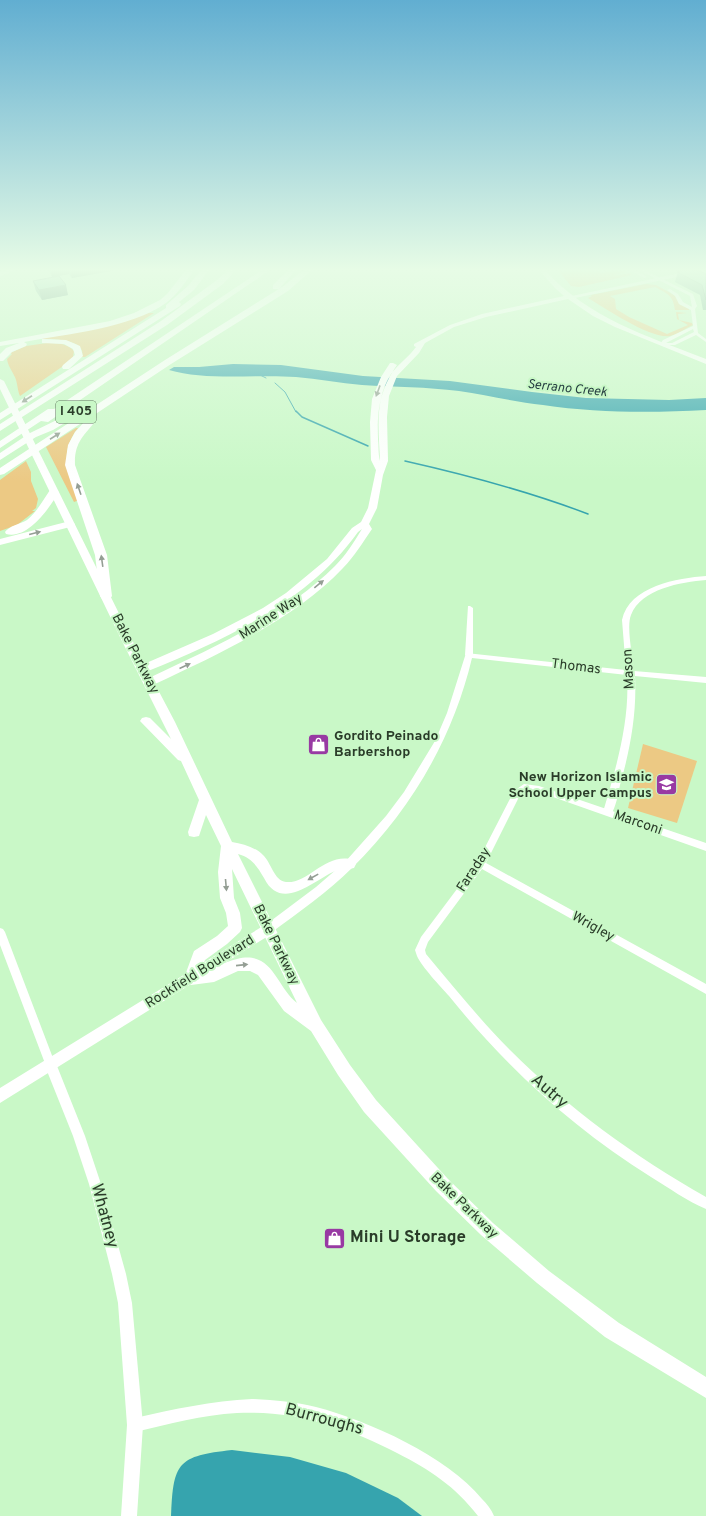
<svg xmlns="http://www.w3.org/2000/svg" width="706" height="1516" viewBox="0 0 706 1516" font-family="Overpass,sans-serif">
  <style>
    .green { fill: #ecc984 }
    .water { fill: #36a4ae }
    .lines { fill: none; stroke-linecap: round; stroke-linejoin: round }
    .stream-far1 { stroke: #36a4ae; stroke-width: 1 }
    .stream { stroke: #36a4ae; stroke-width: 1.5 }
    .secondary-tunnel { stroke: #a9d2a7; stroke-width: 6; stroke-dasharray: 6 3; stroke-linecap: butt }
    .minor { fill: #fff; fill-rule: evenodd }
    .tertiary { fill: #fff; fill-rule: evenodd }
    .secondary { fill: #fff; fill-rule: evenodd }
    .primary { fill: #fff; fill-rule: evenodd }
    .motorway { fill: #fff; fill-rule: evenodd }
    .wall { fill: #77af95 }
    .shaded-wall { fill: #618f79 }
    .building { fill: #8accad; stroke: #618f79 }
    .oneway { fill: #949e94 }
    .labels { text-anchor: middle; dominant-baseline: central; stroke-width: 4; stroke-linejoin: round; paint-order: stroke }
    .far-water-label { font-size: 13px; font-style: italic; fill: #263e41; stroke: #c9f8c7 }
    .shield { fill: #c9f8c7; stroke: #5a7458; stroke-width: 1 }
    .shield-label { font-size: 13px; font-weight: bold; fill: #2a3c29 }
    .street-label { font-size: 14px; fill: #2a3c29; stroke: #c9f8c7 }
    .poi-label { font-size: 14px; font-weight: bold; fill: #2a3c29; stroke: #c9f8c7; text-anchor: start }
    .near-street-label { font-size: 17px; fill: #2a3c29; stroke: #c9f8c7 }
    .near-poi-label { font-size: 17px; font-weight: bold; fill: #2a3c29; stroke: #c9f8c7; text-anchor: start }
  </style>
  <rect width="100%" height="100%" fill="#c9f8c7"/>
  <g class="green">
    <path d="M558,270H597L602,273L605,272L603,270C610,274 618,268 626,272L613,276L629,273L632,275L579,287L571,286Z"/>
    <path d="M646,284L656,285L676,296L679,304L689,309V310H675C673,295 668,294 655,287L610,296L615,299L616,309L629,317L667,334L688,325L677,319L676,312L687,313L678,314L679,320L692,323L693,325C686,328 677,335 670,336C650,339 607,309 588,298L592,296L590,295L596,294Z"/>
    <path d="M149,313H154L85,357H82C87,339 53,339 43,339L42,338Z"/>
    <path d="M47,343C57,343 67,343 74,351L73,357L66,364L20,396C18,391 18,389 17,384C16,375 8,368 7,359L12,354L10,353L26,346Z"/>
    <path d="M76,428H78C58,454 69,472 79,500L74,502L46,447Z"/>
    <polygon points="26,461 31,472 31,481 38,499 36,508 32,511 35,511 17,525 0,531 0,480"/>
    <polygon points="643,744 697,761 677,823 628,808"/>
  </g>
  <g class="water">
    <path d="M233,364L281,365L363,376L450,381L532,392L586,398L669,400L706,398V410C652,413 596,413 543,405C515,402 487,395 459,391C427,387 395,387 362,385C340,383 318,379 296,377C257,374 205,381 169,370L174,367H199Z"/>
    <path d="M232,1450L290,1457L346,1473L398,1498L422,1516H171C173,1462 178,1456 232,1450Z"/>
  </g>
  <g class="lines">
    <g class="stream-far1">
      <polyline points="260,375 266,378"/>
      <polyline points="275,383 285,392 296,412"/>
    </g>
    <g class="stream">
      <polyline points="296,411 302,417 368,446"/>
      <path d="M405,461C467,475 528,491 588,514"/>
    </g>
    <polyline class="secondary-tunnel" points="679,271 683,270"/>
    <g class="minor">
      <polygon points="630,270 635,270 647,277 644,278"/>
      <path d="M639,270H644L693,294L697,306L695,309L698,333L706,339V342L696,335L675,345H660V344L663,340L693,326L691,310L679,304L675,296L667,290L670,289L678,294L683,302L692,307L690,296ZM693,329L694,332L672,343H666Z"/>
      <polygon points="468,606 470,606 473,608 473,655 469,657 465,655"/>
      <path d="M524,784L539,786L706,843V851L536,791L526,790L520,795L486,863L706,984V994L482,869L428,942L425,950L426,954C453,986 480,1020 510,1050C568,1108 634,1156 706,1197V1209C687,1201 669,1188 651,1177C574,1129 506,1067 449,996C440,986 422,967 417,956L415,950L421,937L478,861L514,791Z"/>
      <polygon points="0,928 3,929 5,932 56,1066 55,1070 51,1071 47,1070 46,1066 0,945"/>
      <path d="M252,1399C274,1400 295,1402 316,1407C369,1421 447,1456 482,1499C487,1504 491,1509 494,1516H478C455,1486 430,1470 397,1453C348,1427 293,1410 237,1413C202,1415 169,1424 135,1432L130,1430L128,1425L130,1420L135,1418C174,1409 212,1401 252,1399Z"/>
    </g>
    <g class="tertiary">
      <path d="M706,576V580C681,582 641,589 631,615C626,627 633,658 634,671L706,677V683L635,676C637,714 630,750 620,785C618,795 616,806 611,815H605L603,812C616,768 630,722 627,675L472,658C453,738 411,810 352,868C328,892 299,912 272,932L268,934L264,932L263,929L264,926L316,887L345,862L386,816L404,792L435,741L447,713L466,653L626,670L622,620C629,586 678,578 706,576Z"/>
      <polygon points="51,1060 55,1062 57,1066 85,1136 101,1184 126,1274 132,1303 143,1425 137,1516 121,1516 127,1425 118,1303 112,1274 89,1184 73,1136 45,1066 47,1062"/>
    </g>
    <g class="secondary">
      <polygon points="8,270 16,270 0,276 0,272"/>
      <polygon points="685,272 687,273 687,275 570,299 567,297"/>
      <polygon points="268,923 273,925 274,929 273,933 0,1103 0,1088"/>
    </g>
    <path class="primary" d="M539,270H545C588,318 647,336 706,359V364L615,327L593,316L568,299L486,317L454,327L425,343L419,353L397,376L389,396L387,417L388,461L383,475L377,508L369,524L372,529C363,542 354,557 343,568C295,619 217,655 155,684L175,722L232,842C243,844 255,847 263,855C271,862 274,881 286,882C309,884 326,851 354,860L356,864L354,868C347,870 339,869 333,872C312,882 281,912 264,878C257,866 252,858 238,854L321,1020L350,1065L376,1100L448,1179L493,1223L549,1271L619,1323L706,1377V1398L605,1337L537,1283L481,1235L436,1191L364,1112L338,1075L311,1031L284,1011L258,975L250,971H238L214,982L191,985L186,983L184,978L194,951L217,936L228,926L226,913L220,898L218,872L221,846L206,815L199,836L194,837L189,836L188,832L199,800L181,761L178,760L140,721L142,718L146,717L150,718L171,739L120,637L0,389V379L4,381L144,664L213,634L263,608L286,593L327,559L352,528L361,522L368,508L376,470L371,460L370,422L372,399L381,377L390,363H393L397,365C380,390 377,409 378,439C379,446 378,454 380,461C379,432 374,400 391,374C398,364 409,357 416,347L414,346V344L450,325L482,314L564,296L555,288ZM362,529C354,542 346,555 335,566C286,615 213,648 151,677L148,671C226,639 308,602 358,532ZM232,869L297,1003C276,987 273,950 237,959C224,962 216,968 201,970L205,960L227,944L240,932L242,928L240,913L234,898Z"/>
    <g class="motorway">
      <path d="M186,270H194C186,281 177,295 166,303C131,328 67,334 24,342L27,344L26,346L12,352L3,361H0V354L6,348L19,343L0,346V342L110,321L134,313L160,300L167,294Z"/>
      <polygon points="201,270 209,270 194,290 179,302 181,304 180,306 0,420 0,413 166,308 166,305 188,286"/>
      <polygon points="228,270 236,270 223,284 167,325 0,431 0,424 161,321 217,280"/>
      <polygon points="262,270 270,270 48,422 41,421 0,448 0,441 48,409 54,409"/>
      <polygon points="288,270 296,270 279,289 273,289 273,285"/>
      <path d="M304,270H312L288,291L171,364L91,417H95L97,419C84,436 74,442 75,465L107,555L112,596L110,599H102L100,596L95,555L65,465L68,445L75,432L86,420L4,474L0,475V468L165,360L282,287Z"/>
      <polygon points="42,339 66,340 80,346 83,356 69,369 63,369 62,367 63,365 75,355 73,349 64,344 42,343"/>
      <polygon points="65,416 70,419 68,421 53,430 36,437 0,460 0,453 30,433"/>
      <path d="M54,489L59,492C50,507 28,540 6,534L5,532C9,526 20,524 27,520C37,512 43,500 50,490Z"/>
      <polygon points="70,521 75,524 74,526 0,545 0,539"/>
    </g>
  </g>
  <g class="wall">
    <polygon points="49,270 111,270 111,271 72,278 69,274 52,277"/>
    <polygon points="678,271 706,274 706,310 703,310 700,295 675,282"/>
    <polygon points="33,281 68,295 42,300 36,291"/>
  </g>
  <g class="shaded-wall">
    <polygon points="51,270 68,270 69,274 52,277"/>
    <polygon points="70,270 111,270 111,271 72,278"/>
    <polygon points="66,285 68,295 42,300 39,290"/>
  </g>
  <g class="building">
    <polygon points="688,270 697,270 706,274 706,300 702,285 677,272 680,272 678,271"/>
    <polygon points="59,276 66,285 39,290 33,281"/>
  </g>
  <defs><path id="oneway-solid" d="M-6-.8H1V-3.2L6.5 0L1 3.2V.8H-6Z"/></defs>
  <g class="oneway">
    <use href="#oneway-solid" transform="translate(378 391) rotate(110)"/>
    <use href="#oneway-solid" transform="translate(27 399) rotate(147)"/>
    <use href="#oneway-solid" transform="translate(55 436) rotate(-33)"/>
    <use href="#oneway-solid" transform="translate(79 489) rotate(-109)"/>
    <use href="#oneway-solid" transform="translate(35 533) rotate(-14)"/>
    <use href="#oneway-solid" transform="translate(102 561) rotate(-98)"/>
    <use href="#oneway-solid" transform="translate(319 584) rotate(-39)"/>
    <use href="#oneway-solid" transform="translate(185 666) rotate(-24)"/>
    <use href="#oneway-solid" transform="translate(313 877) rotate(151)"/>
    <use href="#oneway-solid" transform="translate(226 885) rotate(85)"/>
    <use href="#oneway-solid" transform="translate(242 965) rotate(-6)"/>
  </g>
  <linearGradient id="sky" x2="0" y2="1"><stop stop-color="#61aed1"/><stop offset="0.56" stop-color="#e7fce6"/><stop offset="1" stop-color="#e7fce6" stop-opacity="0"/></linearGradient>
  <rect width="706" height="482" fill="url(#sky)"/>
  <defs>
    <symbol id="shop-square" viewBox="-11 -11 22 22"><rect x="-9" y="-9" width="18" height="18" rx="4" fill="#983aa3" stroke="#c9f8c7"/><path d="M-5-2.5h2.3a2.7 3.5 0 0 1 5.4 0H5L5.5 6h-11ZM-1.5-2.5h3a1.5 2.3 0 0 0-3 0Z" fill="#fff"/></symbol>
    <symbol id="school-square" viewBox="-11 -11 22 22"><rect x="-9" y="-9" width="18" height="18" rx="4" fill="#983aa3" stroke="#c9f8c7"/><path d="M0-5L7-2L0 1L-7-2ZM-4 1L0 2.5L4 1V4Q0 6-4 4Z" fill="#fff"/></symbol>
  </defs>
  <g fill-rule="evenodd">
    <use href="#shop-square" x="306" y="732" width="25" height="25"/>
    <use href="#school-square" x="654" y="772" width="25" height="25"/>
    <use href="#shop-square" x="322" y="1226" width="25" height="25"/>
  </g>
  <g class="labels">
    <g class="far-water-label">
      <text transform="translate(567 389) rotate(6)">Serrano Creek</text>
    </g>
    <rect class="shield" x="56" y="401" width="40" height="22" rx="3"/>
    <g class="shield-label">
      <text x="76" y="412">I 405</text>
    </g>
    <g class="street-label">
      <text transform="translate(271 617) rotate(-33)">Marine Way</text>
      <text transform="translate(135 654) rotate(63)">Bake Parkway</text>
      <text transform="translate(576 667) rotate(7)">Thomas</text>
      <text transform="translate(629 669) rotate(-93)">Mason</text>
      <text transform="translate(638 823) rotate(19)">Marconi</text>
      <text transform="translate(474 870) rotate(-57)">Faraday</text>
      <text transform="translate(593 927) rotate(29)">Wrigley</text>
      <text transform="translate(276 945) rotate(64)">Bake Parkway</text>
      <text transform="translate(200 972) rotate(-32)">Rockfield Boulevard</text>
      <text transform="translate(464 1206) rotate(44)">Bake Parkway</text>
    </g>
    <g class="poi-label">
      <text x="334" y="736">Gordito Peinado<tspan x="334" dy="16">Barbershop</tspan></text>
      <text x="652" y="777" text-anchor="end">New Horizon Islamic<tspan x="652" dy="16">School Upper Campus</tspan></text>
    </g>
    <g class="near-street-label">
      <text transform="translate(549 1092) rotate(41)">Autry</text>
      <text transform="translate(104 1216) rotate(75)">Whatney</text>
      <text transform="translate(324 1420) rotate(15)">Burroughs</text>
    </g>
    <g class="near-poi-label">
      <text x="350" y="1238">Mini U Storage</text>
    </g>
  </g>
</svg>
